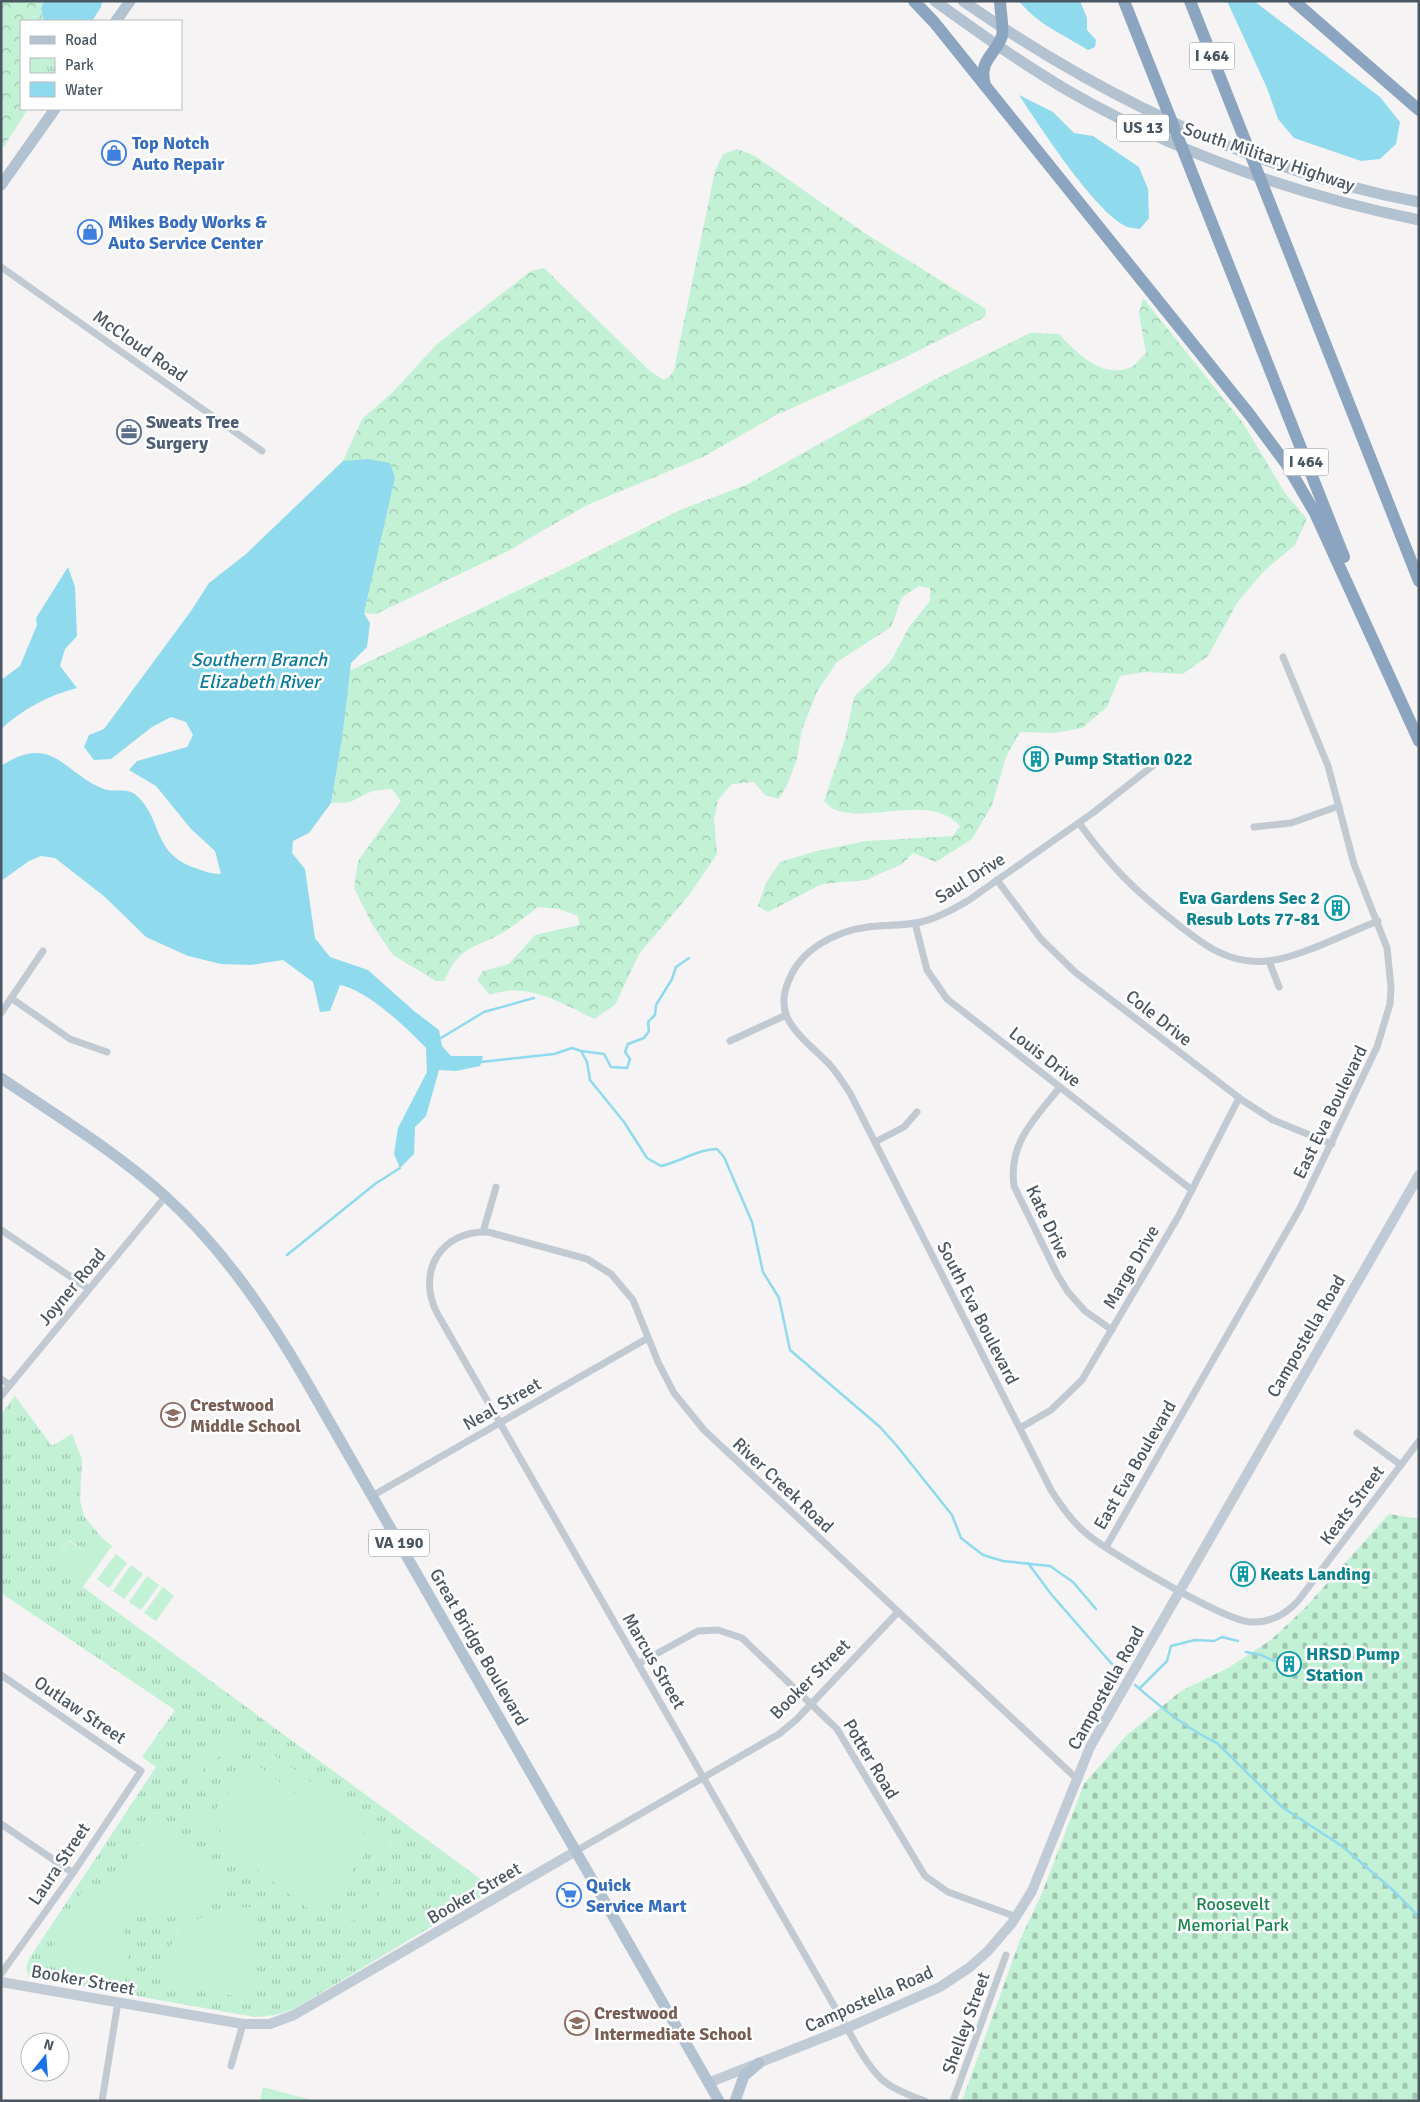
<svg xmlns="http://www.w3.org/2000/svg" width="1420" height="2102" viewBox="0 0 1420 2102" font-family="Signika,sans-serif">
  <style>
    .forest { fill: url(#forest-crowns) }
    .cemetery { fill: url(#cemetery-stones) }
    .park { fill: url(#park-tufts) }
    .pitch { fill: #c3f1d5; fill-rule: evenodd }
    .water { fill: #90daee }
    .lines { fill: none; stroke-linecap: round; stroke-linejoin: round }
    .stream { stroke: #90daee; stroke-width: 2.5 }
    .street { stroke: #c1cad2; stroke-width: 7 }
    .secondary { stroke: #c1cbd6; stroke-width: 10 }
    .primary { stroke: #b3c2d1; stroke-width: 11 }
    .highway { stroke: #8ba5c1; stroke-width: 12 }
    .labels { text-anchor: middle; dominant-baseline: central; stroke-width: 5; stroke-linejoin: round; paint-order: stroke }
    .shield { fill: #fff; stroke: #808990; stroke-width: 1 }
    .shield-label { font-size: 16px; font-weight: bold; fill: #4a5661 }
    .shop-label { font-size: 18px; font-weight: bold; fill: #366cbe; stroke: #fff; text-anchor: start }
    .street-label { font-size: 18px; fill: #4a5661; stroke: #fff }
    .service-label { font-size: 18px; font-weight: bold; fill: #4e5e75; stroke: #fff; text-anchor: start }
    .culture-label { font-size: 18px; font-weight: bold; fill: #0d838f; stroke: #fff; text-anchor: start }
    .education-label { font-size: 18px; font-weight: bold; fill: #785e54; stroke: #fff; text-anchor: start }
    .park-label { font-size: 18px; fill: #17864f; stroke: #fff }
    .water-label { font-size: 19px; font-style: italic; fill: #0c7c9b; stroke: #fff }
  </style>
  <defs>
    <pattern id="forest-crowns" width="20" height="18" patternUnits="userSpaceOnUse" patternTransform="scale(1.25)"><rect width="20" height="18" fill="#c3f1d5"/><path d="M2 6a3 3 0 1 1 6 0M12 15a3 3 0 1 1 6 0" fill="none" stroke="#a0c6b0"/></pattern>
    <pattern id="cemetery-stones" width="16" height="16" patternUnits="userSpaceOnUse" patternTransform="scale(1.25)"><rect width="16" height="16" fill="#c3f1d5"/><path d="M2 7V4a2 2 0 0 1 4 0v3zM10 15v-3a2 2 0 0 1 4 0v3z" fill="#a0c6b0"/></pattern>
    <pattern id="park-tufts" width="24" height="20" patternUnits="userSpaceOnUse" patternTransform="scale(1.25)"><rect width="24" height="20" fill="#c3f1d5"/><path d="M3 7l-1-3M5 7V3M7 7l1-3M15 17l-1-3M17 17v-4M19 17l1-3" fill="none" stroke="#a0c6b0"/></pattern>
  </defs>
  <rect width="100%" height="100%" fill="#f5f3f3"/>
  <g class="forest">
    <polygon points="1,1 44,1 41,9 44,21 21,21 21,109 28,109 1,151"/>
    <polygon points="737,149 755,156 863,232 986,309 985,317 902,359 776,415 703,457 585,506 508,551 376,614 364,613 395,478 343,461 362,419 392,393 437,344 531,271 544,268 651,372 664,380 670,376 674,370 715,171 723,154"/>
    <path d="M1143,298L1243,423L1285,493L1307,519L1295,545L1265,570L1237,603L1208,656L1183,674L1145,672L1120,676L1107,707L1082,728L1055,733L1020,732L1006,757L992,805L972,839L936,862L913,853L902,864L866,880L822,884L768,912L758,906L766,883L780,862L813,852L866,841L953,836L960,826C930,793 872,823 836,810C832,809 827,804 824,801L845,739L854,697L891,661L909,627L930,601V588L919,586L902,597L891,627L837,662L818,690L802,729L797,759L788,783L779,799L765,795L754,782L732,784L718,800L714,819L717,854L689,895L639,954L615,1005L594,1019C562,1003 526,981 490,995L477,980L483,971L509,964L535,935L579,925L578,916L559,909L538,907C526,916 515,925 502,933C472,950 460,945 444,981H436L393,955L372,924L354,888L358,861L401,801L392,789L372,791L350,802L331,803L342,739L349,671L555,573L680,510L746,485L930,382L1030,333L1059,334C1077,353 1100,378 1129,368C1135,366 1141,357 1146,353L1139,313Z"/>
  </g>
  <polygon class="cemetery" points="1389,1514 1419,1519 1419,2101 962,2101 1020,1940 1042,1893 1084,1784 1126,1736 1181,1691 1228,1668 1271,1640 1305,1608"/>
  <polygon class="park" points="15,1396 52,1446 72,1434 82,1459 80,1500 84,1516 102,1538 90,1555 69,1540 56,1559 87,1581 83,1587 494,1889 294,2009 275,2015 255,2017 29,1977 26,1968 29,1959 156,1767 142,1757 175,1710 1,1593 1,1414"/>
  <g class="pitch">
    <polygon points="102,1538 112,1546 87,1581 56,1559 69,1541 90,1555"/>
    <polygon points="116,1554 127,1563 109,1588 97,1579"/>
    <polygon points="131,1565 143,1574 124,1599 113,1591"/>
    <polygon points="147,1576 159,1585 141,1610 129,1602"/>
    <polygon points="163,1587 174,1596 156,1621 144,1613"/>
    <path d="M232,1741L252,1742L267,1749L374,1830C383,1840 391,1849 394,1863C400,1898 363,1930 329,1920C323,1918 317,1914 311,1911L202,1827C181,1803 182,1764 213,1747C219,1744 226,1743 232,1741ZM232,1751L248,1753L262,1760C290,1780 318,1800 345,1821C355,1828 369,1835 376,1844C391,1863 387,1890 370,1905C356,1916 339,1916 324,1909L212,1826C185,1796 193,1764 232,1751Z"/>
    <polygon points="252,1761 369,1849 328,1903 211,1815"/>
    <path d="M157,1827L225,1880C191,1923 142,1932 99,1896L149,1828Z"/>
    <path d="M82,1891C123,1912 139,1945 122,1988L80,1977L56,1967L50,1955L60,1930Z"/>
    <path d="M239,1907L259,1908L250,1990L239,1997L160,1979C167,1934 194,1912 239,1907Z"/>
    <polygon points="263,2087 315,2101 260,2101"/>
  </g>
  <g class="water">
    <polygon points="44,1 102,1 101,7 92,21 44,21 41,9"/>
    <path d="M1019,1H1080L1087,18V30L1096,40L1095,47L1088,50C1064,35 1037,24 1019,1Z"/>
    <polygon points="1227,1 1254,1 1380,97 1400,122 1396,144 1380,159 1361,161 1294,138 1278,119 1267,88"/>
    <path d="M1019,95L1053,112L1074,133L1093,136L1139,167L1148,189L1149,218L1140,229C1136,228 1129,228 1125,226C1094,210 1040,127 1019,95Z"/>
    <path d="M368,459L390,463L395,478L364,613L370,623L367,647L351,663L342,739L331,803L309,833L293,841L292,853L305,869L315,938L330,957L368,970L414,1011L439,1030L442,1046L451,1056H483L480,1066L456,1071L439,1070L426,1116L415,1127L414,1154L400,1168L394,1154L398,1128L427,1072L426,1048C407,1028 367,990 340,985L330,1011L320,1012L313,982L283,960L251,965L221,964L188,956L146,937L105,897L55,858L41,856L29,861L1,881V766C53,732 64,774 104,789C115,793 128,787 137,796C163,820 152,853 195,868C204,871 212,874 221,874L215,851L191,829L156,786L129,770L137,761L187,747L193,735L186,722L171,717L152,727L111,759L94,760L84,747L89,735L104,729L191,611L209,583L246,554L343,461Z"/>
    <path d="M68,567L75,587L77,636L65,649L60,666L77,688C49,695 23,709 1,729V680L20,666L37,625L36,618Z"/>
  </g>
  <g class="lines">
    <g class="stream">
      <polyline points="441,1038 484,1012 534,998"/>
      <polyline points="581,1051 604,1054 611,1067 627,1068 630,1059 625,1052 628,1044 644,1038 649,1031 648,1022 655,1015 656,1005 672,979 676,967 689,958"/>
      <path d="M481,1062L554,1054L572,1048L581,1051L587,1062L590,1080L624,1122L647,1158L661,1166C680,1162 698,1149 717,1149L724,1157L752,1222L763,1272L779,1298L790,1350L880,1427L897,1446L952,1515L961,1538L983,1555L1003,1561L1050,1566L1073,1582L1096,1609"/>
      <polyline points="287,1255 375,1184 400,1168"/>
      <polyline points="1028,1563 1051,1594 1118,1671"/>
      <polyline points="1246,1652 1261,1655 1274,1661"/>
      <path d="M1135,1685C1160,1706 1186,1729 1217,1743L1282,1807L1342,1846L1395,1892L1419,1917"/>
      <polyline points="1140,1688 1167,1661 1171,1646 1195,1640 1214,1641 1222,1637 1238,1641"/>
    </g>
    <g class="street">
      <polyline points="1,267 262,451"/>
      <path d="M1160,760L1094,812L969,900C954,909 938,918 921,922C903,926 885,925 868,927C836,931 801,949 789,980C784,991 782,1005 787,1017C796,1036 816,1050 830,1065C838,1074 844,1084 850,1093L1051,1490C1061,1506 1072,1522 1087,1534C1111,1554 1225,1621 1251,1622C1270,1623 1286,1614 1298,1601L1419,1441"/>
      <path d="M1079,823C1110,866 1134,890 1176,923C1204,945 1229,965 1267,961C1296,959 1349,932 1378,921"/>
      <polyline points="1254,827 1291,823 1339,806"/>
      <polyline points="997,880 1041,939 1075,972 1242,1100 1273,1120 1332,1144"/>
      <polyline points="915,923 927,970 947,999 1192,1190"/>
      <polyline points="1269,961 1279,987"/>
      <polyline points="11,998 70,1039 107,1052"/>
      <polyline points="1,1013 43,951"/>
      <polyline points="730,1041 786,1015"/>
      <path d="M1060,1087C1035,1119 1008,1142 1014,1186L1057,1274L1068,1292L1085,1311L1112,1330"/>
      <polyline points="875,1142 904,1127 917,1112"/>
      <polyline points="1,1230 89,1289"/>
      <polyline points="483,1232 496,1187"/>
      <polyline points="1,1379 10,1385"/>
      <polyline points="1,1396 166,1196"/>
      <polyline points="1020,1428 1051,1410 1082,1380 1178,1217 1239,1098"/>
      <polyline points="1357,1433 1401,1465"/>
      <polyline points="372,1496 648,1338"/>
      <polyline points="1106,1547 1300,1208 1377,1047 1390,1004 1391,987 1387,948 1354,864 1328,766 1283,657"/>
      <polyline points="638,1664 698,1631 718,1630 742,1638 837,1729 925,1876 948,1892 1017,1917"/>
      <polyline points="1,1675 141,1771 73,1873 1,1974"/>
      <polyline points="1,1824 73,1873"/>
      <polyline points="576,1851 779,1734 797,1719 898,1612"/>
      <polyline points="231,2066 243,2024"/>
      <polyline points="102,2101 118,2002"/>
      <path d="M925,2101C885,2087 877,2080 856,2044L437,1313C416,1272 441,1230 488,1232L587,1259L611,1274L633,1300L658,1362L674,1393L704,1430L1076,1778"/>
      <polyline points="953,2101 1006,1955"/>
    </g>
    <g class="secondary">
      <polyline points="1,1982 243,2024 270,2024 294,2015 576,1851"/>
      <polyline points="708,2083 847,2028 940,1987 970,1967 988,1951 1012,1923 1032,1891 1090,1747 1419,1175"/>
    </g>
    <g class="primary">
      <path d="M935,1C978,32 1021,63 1067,90C1176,153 1296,195 1419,220"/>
      <path d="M963,1C1101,97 1253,171 1419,202"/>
      <polyline points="116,21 130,1"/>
      <polyline points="1,185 55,109"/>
      <path d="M1,1078C57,1116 115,1151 165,1196C223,1249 266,1312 305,1379L719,2101"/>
      <polyline points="735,2101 744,2076 759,2063"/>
    </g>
    <g class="highway">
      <polyline points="914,1 934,22 1250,415 1287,465 1315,513 1419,741"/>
      <polyline points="1124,1 1344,557"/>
      <polyline points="1190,1 1419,581"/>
      <polyline points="1294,1 1419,110"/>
      <path d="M985,85C978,60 995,56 1002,36C1004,30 1000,9 1000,1"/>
    </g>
  </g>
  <defs>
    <symbol id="shop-ring" viewBox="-11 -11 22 22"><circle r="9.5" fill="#fff" stroke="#3f7fe0" stroke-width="1.5"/><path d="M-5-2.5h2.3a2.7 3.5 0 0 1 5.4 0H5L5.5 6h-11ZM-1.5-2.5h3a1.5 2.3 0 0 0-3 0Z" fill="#3f7fe0"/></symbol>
    <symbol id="office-ring" viewBox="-11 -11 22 22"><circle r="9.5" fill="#fff" stroke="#5c6f8a" stroke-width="1.5"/><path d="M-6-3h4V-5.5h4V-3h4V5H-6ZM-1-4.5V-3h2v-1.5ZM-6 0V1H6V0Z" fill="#5c6f8a"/></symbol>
    <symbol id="building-ring" viewBox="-11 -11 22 22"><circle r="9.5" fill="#fff" stroke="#0f9aa8" stroke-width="1.5"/><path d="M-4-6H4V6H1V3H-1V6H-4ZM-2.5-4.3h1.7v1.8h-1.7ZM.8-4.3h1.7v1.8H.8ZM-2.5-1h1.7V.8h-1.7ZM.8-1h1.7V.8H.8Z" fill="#0f9aa8"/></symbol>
    <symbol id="school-ring" viewBox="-11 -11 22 22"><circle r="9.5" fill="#fff" stroke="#8d6e63" stroke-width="1.5"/><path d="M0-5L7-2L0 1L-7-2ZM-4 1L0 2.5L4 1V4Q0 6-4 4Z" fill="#8d6e63"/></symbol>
    <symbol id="supermarket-ring" viewBox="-11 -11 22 22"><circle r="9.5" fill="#fff" stroke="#3f7fe0" stroke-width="1.5"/><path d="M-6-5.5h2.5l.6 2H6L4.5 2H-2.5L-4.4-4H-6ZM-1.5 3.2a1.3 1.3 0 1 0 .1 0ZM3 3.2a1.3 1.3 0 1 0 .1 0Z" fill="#3f7fe0"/></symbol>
  </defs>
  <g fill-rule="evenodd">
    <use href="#shop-ring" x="100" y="139" width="28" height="28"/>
    <use href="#shop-ring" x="76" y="218" width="28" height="28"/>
    <use href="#office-ring" x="115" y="418" width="28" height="28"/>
    <use href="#building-ring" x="1022" y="745" width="28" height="28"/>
    <use href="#building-ring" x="1323" y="894" width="28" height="28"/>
    <use href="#school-ring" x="159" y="1401" width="28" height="28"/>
    <use href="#building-ring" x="1229" y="1560" width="28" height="28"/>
    <use href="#building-ring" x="1275" y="1650" width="28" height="28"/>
    <use href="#supermarket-ring" x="555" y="1881" width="28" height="28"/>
    <use href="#school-ring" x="563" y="2009" width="28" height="28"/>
  </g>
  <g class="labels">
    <g class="shield">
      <rect x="1189.5" y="42.5" width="45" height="27" rx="4"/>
      <rect x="1117" y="114.5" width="52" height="27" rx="4"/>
      <rect x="1283.5" y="448.5" width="45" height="27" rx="4"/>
      <rect x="369" y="1529.5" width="60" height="27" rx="4"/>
    </g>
    <g class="shield-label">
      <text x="1212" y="56">I 464</text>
      <text x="1143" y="128">US 13</text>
      <text x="1306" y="462">I 464</text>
      <text x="399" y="1543">VA 190</text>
    </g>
    <g class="shop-label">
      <text x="132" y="143">Top Notch<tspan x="132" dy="21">Auto Repair</tspan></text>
      <text x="108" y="222">Mikes Body Works &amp;<tspan x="108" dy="21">Auto Service Center</tspan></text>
      <text x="586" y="1885">Quick<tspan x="586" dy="21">Service Mart</tspan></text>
    </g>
    <g class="street-label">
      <text transform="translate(1269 157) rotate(19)">South Military Highway</text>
      <text transform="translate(140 346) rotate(35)">McCloud Road</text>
      <text transform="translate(970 878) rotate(-32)">Saul Drive</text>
      <text transform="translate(1159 1018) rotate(38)">Cole Drive</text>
      <text transform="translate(1045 1057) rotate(38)">Louis Drive</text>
      <text transform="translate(1330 1112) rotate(-64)">East Eva Boulevard</text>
      <text transform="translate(1048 1222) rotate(65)">Kate Drive</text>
      <text transform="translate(1131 1267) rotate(-60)">Marge Drive</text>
      <text transform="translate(72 1287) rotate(-50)">Joyner Road</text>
      <text transform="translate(978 1313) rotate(63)">South Eva Boulevard</text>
      <text transform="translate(1306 1336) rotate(-60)">Campostella Road</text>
      <text transform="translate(502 1404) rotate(-30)">Neal Street</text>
      <text transform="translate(1135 1465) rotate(-60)">East Eva Boulevard</text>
      <text transform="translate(783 1485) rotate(43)">River Creek Road</text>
      <text transform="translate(1352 1505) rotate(-53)">Keats Street</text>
      <text transform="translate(479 1647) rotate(60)">Great Bridge Boulevard</text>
      <text transform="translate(654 1661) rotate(60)">Marcus Street</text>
      <text transform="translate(810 1679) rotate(-45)">Booker Street</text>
      <text transform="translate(1106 1688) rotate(-61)">Campostella Road</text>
      <text transform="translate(80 1710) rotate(34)">Outlaw Street</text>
      <text transform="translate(871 1759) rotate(59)">Potter Road</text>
      <text transform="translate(59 1864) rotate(-56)">Laura Street</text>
      <text transform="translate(474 1893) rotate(-30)">Booker Street</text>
      <text transform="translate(83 1980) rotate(10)">Booker Street</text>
      <text transform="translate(869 1999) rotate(-24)">Campostella Road</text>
      <text transform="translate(966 2023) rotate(-70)">Shelley Street</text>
    </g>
    <g class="service-label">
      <text x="146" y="422">Sweats Tree<tspan x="146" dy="21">Surgery</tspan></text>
    </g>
    <g class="culture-label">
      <text x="1054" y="759">Pump Station 022</text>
      <text x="1320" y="898" text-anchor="end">Eva Gardens Sec 2<tspan x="1320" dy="21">Resub Lots 77-81</tspan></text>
      <text x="1260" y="1574">Keats Landing</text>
      <text x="1306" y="1654">HRSD Pump<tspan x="1306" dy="21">Station</tspan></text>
    </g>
    <g class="education-label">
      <text x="190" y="1405">Crestwood<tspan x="190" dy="21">Middle School</tspan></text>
      <text x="594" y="2013">Crestwood<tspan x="594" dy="21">Intermediate School</tspan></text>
    </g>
    <g class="park-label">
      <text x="1233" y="1904">Roosevelt<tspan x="1233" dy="21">Memorial Park</tspan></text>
    </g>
    <g class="water-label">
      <text x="259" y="660">Southern Branch<tspan x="259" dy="22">Elizabeth River</tspan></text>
    </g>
  </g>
  <rect width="1420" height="2102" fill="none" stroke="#4a5661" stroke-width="5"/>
  <rect x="20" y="20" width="162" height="90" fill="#ffffff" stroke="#b7bbc0"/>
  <rect x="30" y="36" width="25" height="8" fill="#b3c2d1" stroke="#b7bbc0"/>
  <text x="65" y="45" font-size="15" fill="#4a5661">Road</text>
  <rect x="30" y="58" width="25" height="15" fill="url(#park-tufts)" stroke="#b7bbc0"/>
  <text x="65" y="70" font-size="15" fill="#4a5661">Park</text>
  <rect x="30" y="82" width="25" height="15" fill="#90daee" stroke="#b7bbc0"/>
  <text x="65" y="95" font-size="15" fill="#4a5661">Water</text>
  <g transform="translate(45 2057) rotate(17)"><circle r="24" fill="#ffffff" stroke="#b7bbc0"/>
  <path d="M0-4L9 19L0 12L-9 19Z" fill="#1a73e8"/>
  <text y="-8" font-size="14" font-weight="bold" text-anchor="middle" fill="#4a5661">N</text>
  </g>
</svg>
